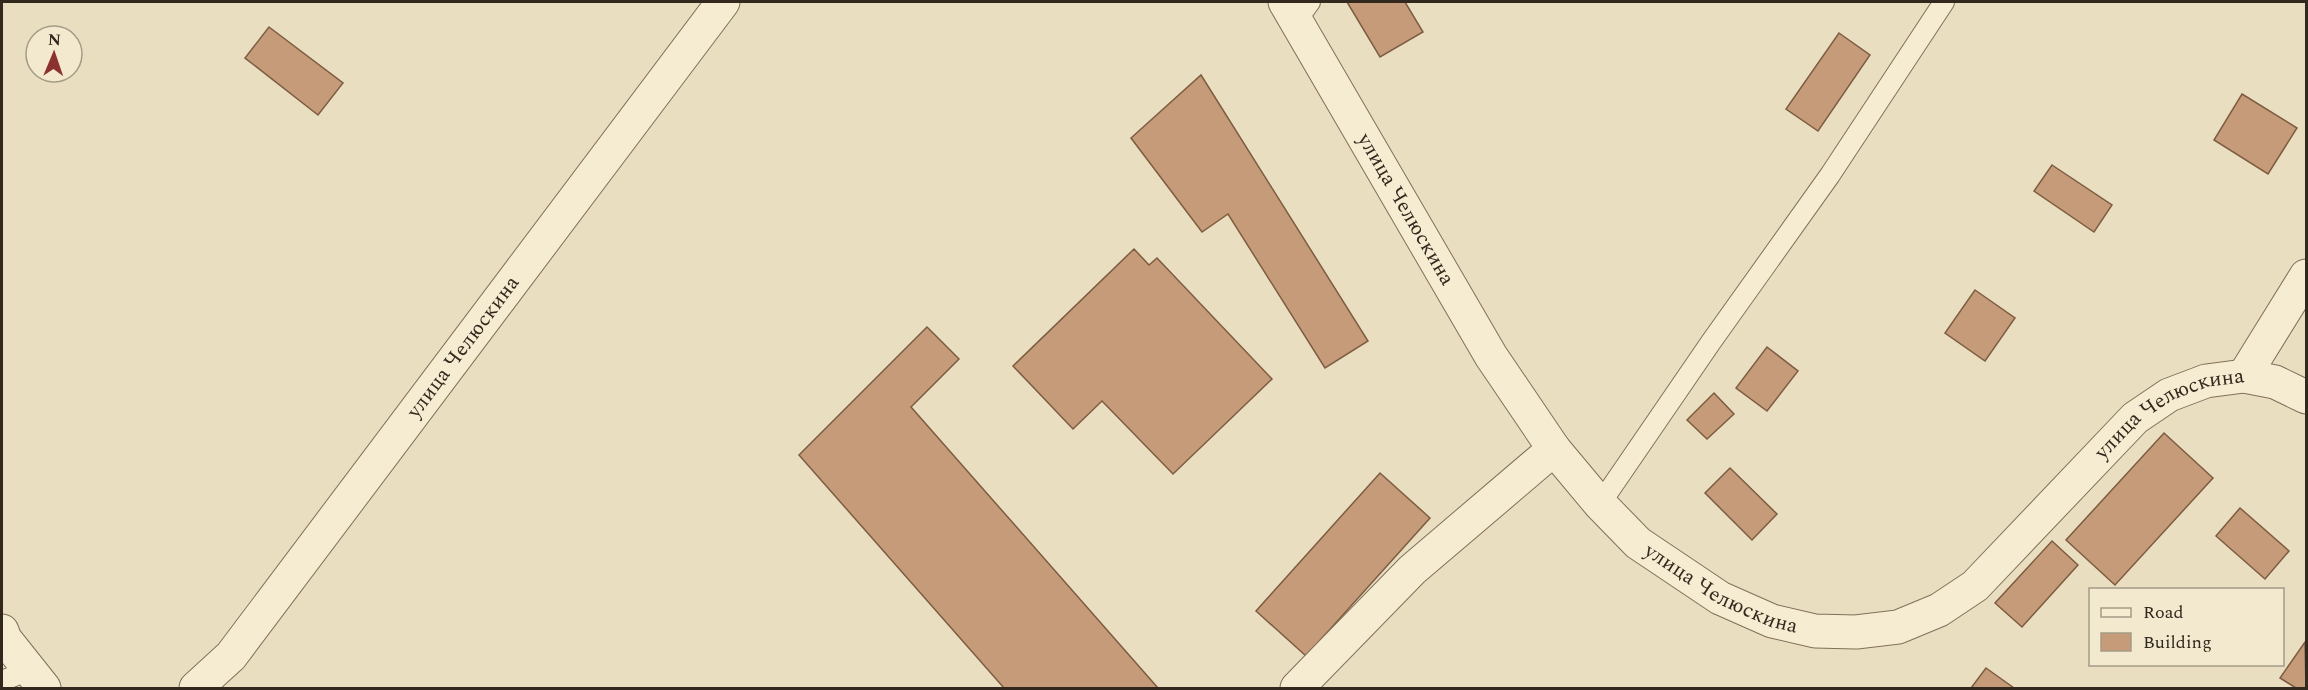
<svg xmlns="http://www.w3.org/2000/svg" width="2308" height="690" viewBox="0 0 2308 690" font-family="Spectral,serif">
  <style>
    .building { fill: #c59b79; stroke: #7e5c41; stroke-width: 1.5 }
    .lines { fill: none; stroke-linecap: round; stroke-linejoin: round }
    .service-casing { stroke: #817059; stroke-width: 22 }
    .minor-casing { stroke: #817059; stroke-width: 35 }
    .tertiary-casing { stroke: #817059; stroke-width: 35 }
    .service { stroke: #f5ecd2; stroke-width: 20 }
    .minor { stroke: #f5ecd2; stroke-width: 33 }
    .tertiary { stroke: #f5ecd2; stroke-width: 33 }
    .labels { text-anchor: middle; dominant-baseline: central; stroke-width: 4.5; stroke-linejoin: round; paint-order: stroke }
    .street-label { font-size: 21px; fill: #32281d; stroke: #f2e9cf }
  </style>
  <rect width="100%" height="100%" fill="#e9dfc0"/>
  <g class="building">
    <polygon points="1347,2 1405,2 1423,32 1380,57"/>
    <polygon points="269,27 343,83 318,115 245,58"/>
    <polygon points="1839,33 1870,55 1818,131 1786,109"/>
    <polygon points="1201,75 1368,341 1325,368 1228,214 1202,232 1131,138"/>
    <polygon points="2242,94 2297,128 2268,174 2214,140"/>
    <polygon points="2052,165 2112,205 2094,232 2034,191"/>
    <polygon points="1134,249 1149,265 1157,258 1272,379 1173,474 1102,401 1073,429 1013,366"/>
    <polygon points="1975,290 2015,318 1985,361 1945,333"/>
    <polygon points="927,327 959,359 911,407 1158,688 1004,688 799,455"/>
    <polygon points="1767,347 1798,371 1767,411 1736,388"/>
    <polygon points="1714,393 1734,414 1707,439 1687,420"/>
    <polygon points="2164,433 2213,478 2115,585 2066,540"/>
    <polygon points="1730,468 1777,514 1752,540 1705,493"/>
    <polygon points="1380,473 1430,518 1306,656 1256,611"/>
    <polygon points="2240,508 2289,551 2265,579 2216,536"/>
    <polygon points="2052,541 2078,565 2022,627 1995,603"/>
    <polygon points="2305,642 2306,688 2296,688 2280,678"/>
    <polygon points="1986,668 2014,688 1971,688"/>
  </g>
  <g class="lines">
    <defs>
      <g id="service">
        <polyline points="1296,21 1310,2"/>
        <polyline points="1600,504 1711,342 1830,175 1944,2"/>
        <polyline points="2,681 29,670"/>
      </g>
      <g id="minor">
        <polyline points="2244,376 2306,276"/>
        <polyline points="1297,688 1412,570 1554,449"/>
      </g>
      <g id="tertiary">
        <path id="s1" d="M1285,2L1491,356L1554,449L1600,504L1638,543L1720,598L1772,621L1815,631L1856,632L1898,627L1939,610L1975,586L2135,418L2169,395L2206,381L2244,376L2275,382L2306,397"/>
        <polyline points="2,631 5,639 44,688"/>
        <path id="s2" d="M196,688L231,656L723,2"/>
      </g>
    </defs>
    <use href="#service" class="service-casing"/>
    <use href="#minor" class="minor-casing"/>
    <use href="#tertiary" class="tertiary-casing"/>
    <use href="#service" class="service"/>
    <use href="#minor" class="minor"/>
    <use href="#tertiary" class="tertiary"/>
  </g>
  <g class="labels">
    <g class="street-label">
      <text stroke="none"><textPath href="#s1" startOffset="240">улица Челюскина</textPath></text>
      <text stroke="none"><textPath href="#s2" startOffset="434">улица Челюскина</textPath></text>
      <text stroke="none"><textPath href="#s1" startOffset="1284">улица Челюскина</textPath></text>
      <text stroke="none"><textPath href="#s1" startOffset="744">улица Челюскина</textPath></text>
    </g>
  </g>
  <rect width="2308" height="690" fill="none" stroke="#32281d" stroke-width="6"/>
  <rect x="2089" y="588" width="195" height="78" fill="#f2e9cf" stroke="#a59c88" stroke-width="1.5"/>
  <rect x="2101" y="608" width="30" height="9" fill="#f5ecd2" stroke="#a59c88" stroke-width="1.5"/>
  <text x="2143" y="618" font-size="18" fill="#32281d">Road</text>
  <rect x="2101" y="633" width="30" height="18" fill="#c59b79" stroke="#a59c88" stroke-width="1.5"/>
  <text x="2143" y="648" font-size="18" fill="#32281d">Building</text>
  <g transform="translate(54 54) rotate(2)"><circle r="28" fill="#f2e9cf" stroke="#a59c88" stroke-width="1.5"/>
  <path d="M0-4.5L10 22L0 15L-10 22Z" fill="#8b322f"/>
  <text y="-9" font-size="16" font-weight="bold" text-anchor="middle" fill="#32281d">N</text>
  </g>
</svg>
